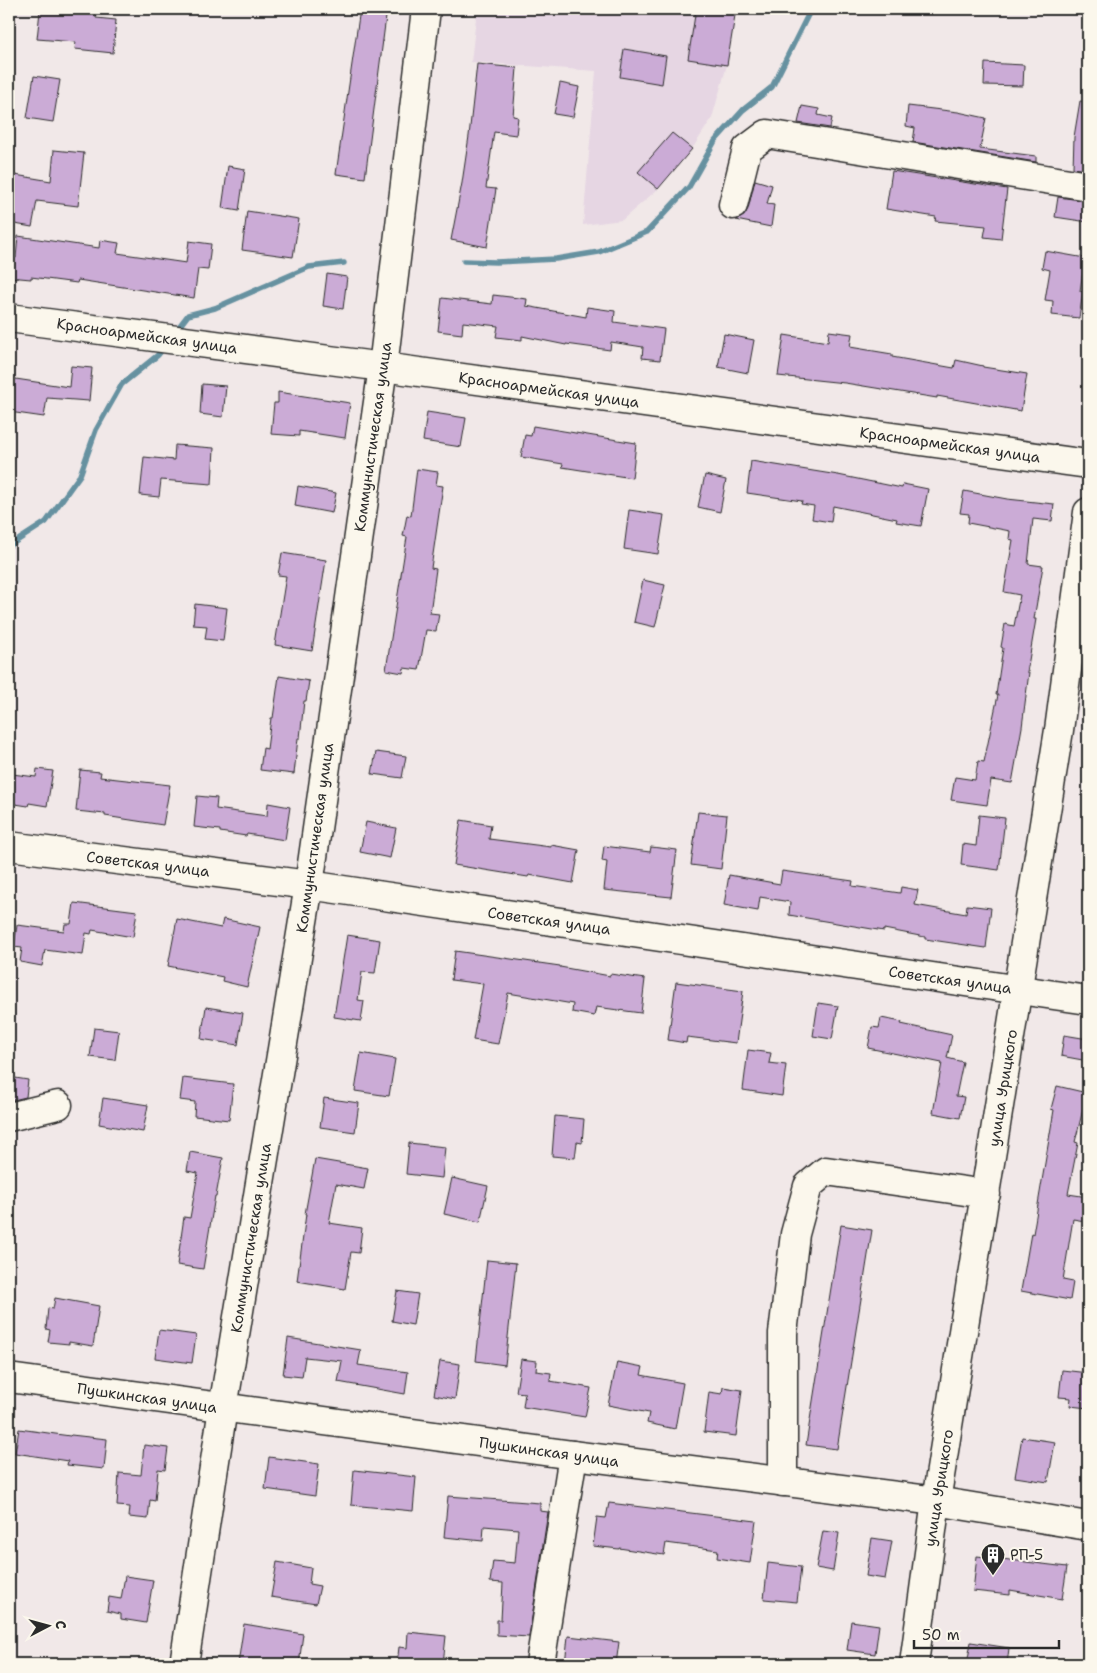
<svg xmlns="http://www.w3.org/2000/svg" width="1097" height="1673" viewBox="0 0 1097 1673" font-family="'Shantell Sans',sans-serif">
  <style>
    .built { fill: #e6d6e3 }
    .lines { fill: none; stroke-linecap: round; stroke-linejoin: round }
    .stream { stroke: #6691a0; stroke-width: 5.5 }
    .building { fill: #cbabd6; stroke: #2b2b2b }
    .minor-casing { stroke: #2b2b2b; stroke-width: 31 }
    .minor { stroke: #fbf7ec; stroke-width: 28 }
    .labels { text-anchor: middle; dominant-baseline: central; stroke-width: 4; stroke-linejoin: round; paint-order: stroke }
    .street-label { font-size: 15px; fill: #2b2b2b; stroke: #fbf7ec }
    .poi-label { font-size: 15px; fill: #2b2b2b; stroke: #fbf7ec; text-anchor: start }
  </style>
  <rect width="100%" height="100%" fill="#f1e8e8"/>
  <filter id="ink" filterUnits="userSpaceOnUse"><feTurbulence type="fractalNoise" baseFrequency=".02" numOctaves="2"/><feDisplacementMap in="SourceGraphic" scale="10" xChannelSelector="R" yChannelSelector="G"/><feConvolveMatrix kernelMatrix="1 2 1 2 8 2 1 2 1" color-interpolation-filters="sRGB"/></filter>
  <g filter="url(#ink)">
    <polygon class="built" points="477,9 736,9 727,65 712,118 692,149 658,189 622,220 583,225 596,71 471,62"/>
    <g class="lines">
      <g class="stream">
        <polyline points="464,261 496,262 556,259 599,252 647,232 689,187 715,141 743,110 772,87 811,9"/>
        <polyline points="175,332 188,315 215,308 309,267 344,263"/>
        <polyline points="9,546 46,522 80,475 96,430 122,384 158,355 165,346"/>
      </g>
    </g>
    <g class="building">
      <polygon points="50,9 97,9 96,18 116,20 113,53 75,49 76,42 37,39 40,11 50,12"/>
      <polygon points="360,9 387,9 365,178 336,174"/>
      <polygon points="696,9 736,9 727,65 688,59"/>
      <polygon points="624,49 666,56 662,84 620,77"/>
      <polygon points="985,63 1024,65 1023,86 984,85"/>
      <polygon points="477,64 517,68 513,116 518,117 516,135 494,132 486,188 496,189 487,247 451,240 462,183 469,136"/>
      <polygon points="34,76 60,80 53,122 27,118"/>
      <polygon points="560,83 579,87 573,117 554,114"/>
      <polygon points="1080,101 1088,102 1088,170 1073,168 1074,137"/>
      <polygon points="802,106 819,109 818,115 832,118 830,128 798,123"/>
      <polygon points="908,106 958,112 986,118 980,149 1036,156 1036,162 913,142 915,128 906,126"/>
      <polygon points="672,133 692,149 658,189 638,172"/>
      <polygon points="54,150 84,153 78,206 37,201 32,227 9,223 9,174 51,181"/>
      <polygon points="228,166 245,169 239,211 222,208"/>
      <polygon points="892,171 1007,189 1001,239 984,237 986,226 935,221 936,217 886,209"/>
      <polygon points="755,180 772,185 767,204 774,205 771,227 736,220 744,216 748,209"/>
      <polygon points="1058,197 1088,201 1088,222 1055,217"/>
      <polygon points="247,211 299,219 293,257 242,250"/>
      <polygon points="18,236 99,248 100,240 119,243 117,253 186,263 189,241 211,244 208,270 198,269 194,298 78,280 77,283 31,277 31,279 9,277 9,257 16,258"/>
      <polygon points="1045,251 1085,258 1080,291 1083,292 1079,318 1052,315 1053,301 1045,300 1050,270 1042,268"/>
      <polygon points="327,274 347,277 343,309 323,306"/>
      <polygon points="493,295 527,299 526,306 586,317 587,307 615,311 614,322 664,329 660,360 642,358 643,347 611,342 610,350 566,344 566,345 522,336 522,340 496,337 498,326 463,322 462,334 438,331 442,298 492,304"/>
      <polygon points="829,331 852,334 850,347 892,354 892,357 954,368 956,360 983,366 983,367 1027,374 1021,411 937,396 937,398 845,383 778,376 784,335 828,342"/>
      <polygon points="724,334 754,340 748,373 718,367"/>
      <polygon points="71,366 92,368 89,401 47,398 44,417 9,412 9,378 69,387"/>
      <polygon points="202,384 226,386 223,417 200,414"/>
      <polygon points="278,392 350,403 345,438 299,431 299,436 271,434 274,403 278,403"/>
      <polygon points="427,412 466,418 461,447 423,441"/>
      <polygon points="533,426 636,443 632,478 562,467 563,464 521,457 525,435 531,436"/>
      <polygon points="175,445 214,448 212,484 161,480 159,497 140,495 144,457 174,460"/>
      <polygon points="751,461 838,475 902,488 903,484 928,489 921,526 896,522 897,519 833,506 831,522 812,519 814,506 801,504 802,501 747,493"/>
      <polygon points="417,469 438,472 436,485 443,486 431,568 436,569 430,613 439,614 436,631 426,630 419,670 404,668 403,673 386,670 407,537 403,536 407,515 411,516"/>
      <polygon points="705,475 726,480 720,512 698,507"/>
      <polygon points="298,486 336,493 332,513 295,506"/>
      <polygon points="964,491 1007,499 1054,504 1052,521 1033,519 1028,564 1043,566 1034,619 1036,619 1027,672 1029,672 1022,727 1012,783 991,780 987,805 951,800 955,777 975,780 978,761 984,762 998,695 996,695 1003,648 1001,647 1005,624 1014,626 1020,595 1004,592 1013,540 1009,539 1010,531 968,523 969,514 960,513"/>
      <polygon points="629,510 664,515 658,554 624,549"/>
      <polygon points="282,553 326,560 312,651 275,645 286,576 278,575"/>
      <polygon points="643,580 665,585 655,627 634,622"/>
      <polygon points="195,604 227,608 223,641 205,639 207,626 193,625"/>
      <polygon points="279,676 309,681 306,701 304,701 300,738 298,738 294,774 260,770 263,748 267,749 271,718 273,718"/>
      <polygon points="376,752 406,756 402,778 372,774"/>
      <polygon points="37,769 53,771 47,806 29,803 28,806 9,803 12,774 36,777"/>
      <polygon points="80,770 101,772 100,777 170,785 163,825 105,816 105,814 76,811"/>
      <polygon points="197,796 217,798 216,809 267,816 268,803 290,807 285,840 247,834 246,836 220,832 220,830 194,827"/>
      <polygon points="698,812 727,815 721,869 691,865"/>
      <polygon points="979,815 1005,818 999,870 961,865 963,844 976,846"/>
      <polygon points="461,820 491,825 489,839 551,847 551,845 579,850 573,883 529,875 528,877 454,865"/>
      <polygon points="366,822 396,828 390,858 360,852"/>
      <polygon points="604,846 650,852 651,847 677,850 671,897 604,890 607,862 602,861"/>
      <polygon points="782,871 853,881 852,886 900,893 901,887 918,890 915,905 966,914 967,905 991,908 986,948 925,939 925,937 884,929 884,931 789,915 790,902 760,897 758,911 724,905 729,875 780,884"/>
      <polygon points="74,903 137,911 133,937 92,930 91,934 86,933 83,955 45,950 42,966 20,962 22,948 14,947 17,925 64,931 65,924 71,924"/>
      <polygon points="177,919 221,928 223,919 260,927 247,987 222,981 223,977 168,966"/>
      <polygon points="347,935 380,940 375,973 362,972 358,1000 364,1001 361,1021 334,1017"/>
      <polygon points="455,951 560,966 560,967 610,976 610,974 645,979 641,1013 596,1007 594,1016 572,1012 573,1004 508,993 498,1044 473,1040 483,984 451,980"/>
      <polygon points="676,982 743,991 736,1043 687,1037 686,1043 668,1040"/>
      <polygon points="818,1003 838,1006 832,1039 813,1036"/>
      <polygon points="206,1007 243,1013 238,1045 201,1039"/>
      <polygon points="881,1018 902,1022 901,1024 952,1035 947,1058 963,1062 956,1096 964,1097 960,1118 933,1113 942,1063 868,1048 872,1027 879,1028"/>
      <polygon points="94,1028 119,1031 115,1060 90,1057"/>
      <polygon points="1064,1035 1088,1039 1088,1061 1061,1056"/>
      <polygon points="748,1050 771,1053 769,1063 786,1065 782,1096 743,1090"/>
      <polygon points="361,1053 395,1059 389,1096 355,1091"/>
      <polygon points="9,1077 28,1080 26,1097 9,1101"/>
      <polygon points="183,1078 233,1084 229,1120 194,1116 195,1102 180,1100"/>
      <polygon points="1057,1086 1087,1093 1075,1142 1078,1143 1068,1194 1088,1197 1085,1221 1073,1219 1063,1280 1073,1282 1070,1300 1021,1291 1031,1233 1033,1234 1054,1110 1051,1109"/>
      <polygon points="103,1098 148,1105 143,1132 99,1124"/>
      <polygon points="324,1098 359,1103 355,1132 320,1127"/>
      <polygon points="555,1116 584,1119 582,1143 577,1142 575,1158 552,1156"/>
      <polygon points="409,1143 445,1147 442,1178 406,1174"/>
      <polygon points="190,1152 223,1158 216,1196 215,1196 203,1269 177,1265 184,1217 190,1218 198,1173 187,1171"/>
      <polygon points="315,1159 368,1168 364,1189 336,1184 329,1223 362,1228 359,1253 351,1252 345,1289 297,1281 306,1214 305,1214"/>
      <polygon points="452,1178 488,1186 480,1222 444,1214"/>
      <polygon points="841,1225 872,1230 837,1449 806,1445"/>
      <polygon points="487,1260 516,1263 505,1365 476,1361"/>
      <polygon points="397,1291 418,1294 413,1325 392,1321"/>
      <polygon points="55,1298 99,1306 93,1346 69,1342 69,1344 48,1342 50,1330 46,1329 48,1308 53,1309"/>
      <polygon points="159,1330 196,1335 192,1363 155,1358"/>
      <polygon points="288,1338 361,1350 358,1365 408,1372 405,1394 338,1382 342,1361 305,1357 302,1377 283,1375"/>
      <polygon points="521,1359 537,1361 536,1371 551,1373 550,1381 591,1388 585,1417 523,1407 525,1393 516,1392"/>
      <polygon points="440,1361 460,1364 455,1399 434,1395"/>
      <polygon points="617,1362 643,1367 641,1375 683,1383 675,1429 647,1423 649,1413 608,1405"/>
      <polygon points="1062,1370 1088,1373 1088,1408 1070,1406 1071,1398 1059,1397"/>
      <polygon points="723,1387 742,1390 736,1436 704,1432 709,1392 722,1394"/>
      <polygon points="19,1429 70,1436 71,1435 107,1439 104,1469 67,1465 68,1461 15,1453"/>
      <polygon points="1022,1437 1055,1442 1048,1482 1015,1477"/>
      <polygon points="144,1445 168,1448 165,1470 158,1469 155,1501 150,1500 148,1519 129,1517 130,1507 117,1506 119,1473 141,1475"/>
      <polygon points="269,1457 319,1464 315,1496 265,1489"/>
      <polygon points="354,1470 416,1477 413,1511 351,1505"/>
      <polygon points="448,1496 540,1503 540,1511 548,1512 529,1637 497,1635 497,1620 501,1620 503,1583 490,1582 493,1561 515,1563 518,1529 484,1526 483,1541 444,1537"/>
      <polygon points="609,1503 756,1521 750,1563 717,1558 718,1550 666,1543 664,1555 619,1548 619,1549 593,1546 597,1517 606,1518"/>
      <polygon points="823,1531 839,1533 833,1571 816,1568"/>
      <polygon points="872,1538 892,1541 885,1579 866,1576"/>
      <polygon points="977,1556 1067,1567 1062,1599 1010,1590 1010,1595 973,1591"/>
      <polygon points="277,1562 311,1568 309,1584 320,1586 316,1604 271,1597"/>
      <polygon points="768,1563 801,1567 797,1602 764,1599"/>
      <polygon points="125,1576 153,1580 146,1623 121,1619 121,1614 107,1611 109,1597 121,1599"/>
      <polygon points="851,1621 879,1625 875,1654 847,1650"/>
      <polygon points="244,1624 303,1634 299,1664 238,1664"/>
      <polygon points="408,1632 446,1636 443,1664 397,1664 399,1647 407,1648"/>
      <polygon points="568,1636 619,1642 616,1664 565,1664"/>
      <polygon points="971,1642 1009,1648 1007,1664 967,1664"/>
    </g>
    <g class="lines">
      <defs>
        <g id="minor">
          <polyline points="733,205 747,149 767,134 1088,186"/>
          <polyline points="9,318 383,367 1088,464"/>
          <polyline points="9,846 309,885 1088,1000"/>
          <polyline points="9,1117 58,1105"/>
          <polyline points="9,1378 573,1455 936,1501 1088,1526"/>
          <polyline points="783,1482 783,1333 795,1234 808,1186 826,1171 986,1194"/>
          <polyline points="184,1664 223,1408 309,885 383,367 426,9"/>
          <polyline points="540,1664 573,1455"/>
          <polyline points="914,1664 936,1501 1059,730 1088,512"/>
        </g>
      </defs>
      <use href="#minor" class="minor-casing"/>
      <use href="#minor" class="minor"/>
    </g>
  </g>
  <defs>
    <symbol id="building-pin" viewBox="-11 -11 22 30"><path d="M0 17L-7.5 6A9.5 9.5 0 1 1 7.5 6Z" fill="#2b2b2b" stroke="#fbf7ec"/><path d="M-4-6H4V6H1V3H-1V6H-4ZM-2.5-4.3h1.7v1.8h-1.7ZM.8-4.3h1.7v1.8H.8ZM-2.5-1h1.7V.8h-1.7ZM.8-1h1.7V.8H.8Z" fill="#fff"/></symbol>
  </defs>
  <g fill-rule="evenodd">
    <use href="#building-pin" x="979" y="1541" width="28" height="38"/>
  </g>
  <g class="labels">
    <g class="street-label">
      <text transform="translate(147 336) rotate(8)">Красноармейская улица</text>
      <text transform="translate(549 390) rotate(8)">Красноармейская улица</text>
      <text transform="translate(373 437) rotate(-82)">Коммунистическая улица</text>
      <text transform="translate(950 445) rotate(8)">Красноармейская улица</text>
      <text transform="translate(315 838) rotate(-82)">Коммунистическая улица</text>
      <text transform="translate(148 864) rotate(7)">Советская улица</text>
      <text transform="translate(549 921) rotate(8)">Советская улица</text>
      <text transform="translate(950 980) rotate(8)">Советская улица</text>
      <text transform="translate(1003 1088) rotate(-81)">улица Урицкого</text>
      <text transform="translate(251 1238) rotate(-81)">Коммунистическая улица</text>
      <text transform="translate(147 1398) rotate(8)">Пушкинская улица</text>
      <text transform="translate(549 1452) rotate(8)">Пушкинская улица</text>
      <text transform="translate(939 1488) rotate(-81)">улица Урицкого</text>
    </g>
    <g class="poi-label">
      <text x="1010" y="1555">РП-5</text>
    </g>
  </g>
  <rect width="1097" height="1673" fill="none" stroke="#fbf7ec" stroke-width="30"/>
  <rect x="15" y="15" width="1067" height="1643" fill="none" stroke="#2b2b2b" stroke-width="2" filter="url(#ink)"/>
  <g transform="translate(48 1626) rotate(84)" stroke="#fbf7ec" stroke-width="4" paint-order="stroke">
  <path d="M0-4L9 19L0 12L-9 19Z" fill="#2b2b2b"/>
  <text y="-8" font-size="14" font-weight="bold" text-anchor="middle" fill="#2b2b2b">С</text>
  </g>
  <path d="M914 1640v8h145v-8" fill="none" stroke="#2b2b2b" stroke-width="2.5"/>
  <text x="922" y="1640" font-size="15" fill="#2b2b2b" stroke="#fbf7ec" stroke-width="4" paint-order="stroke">50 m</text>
</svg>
